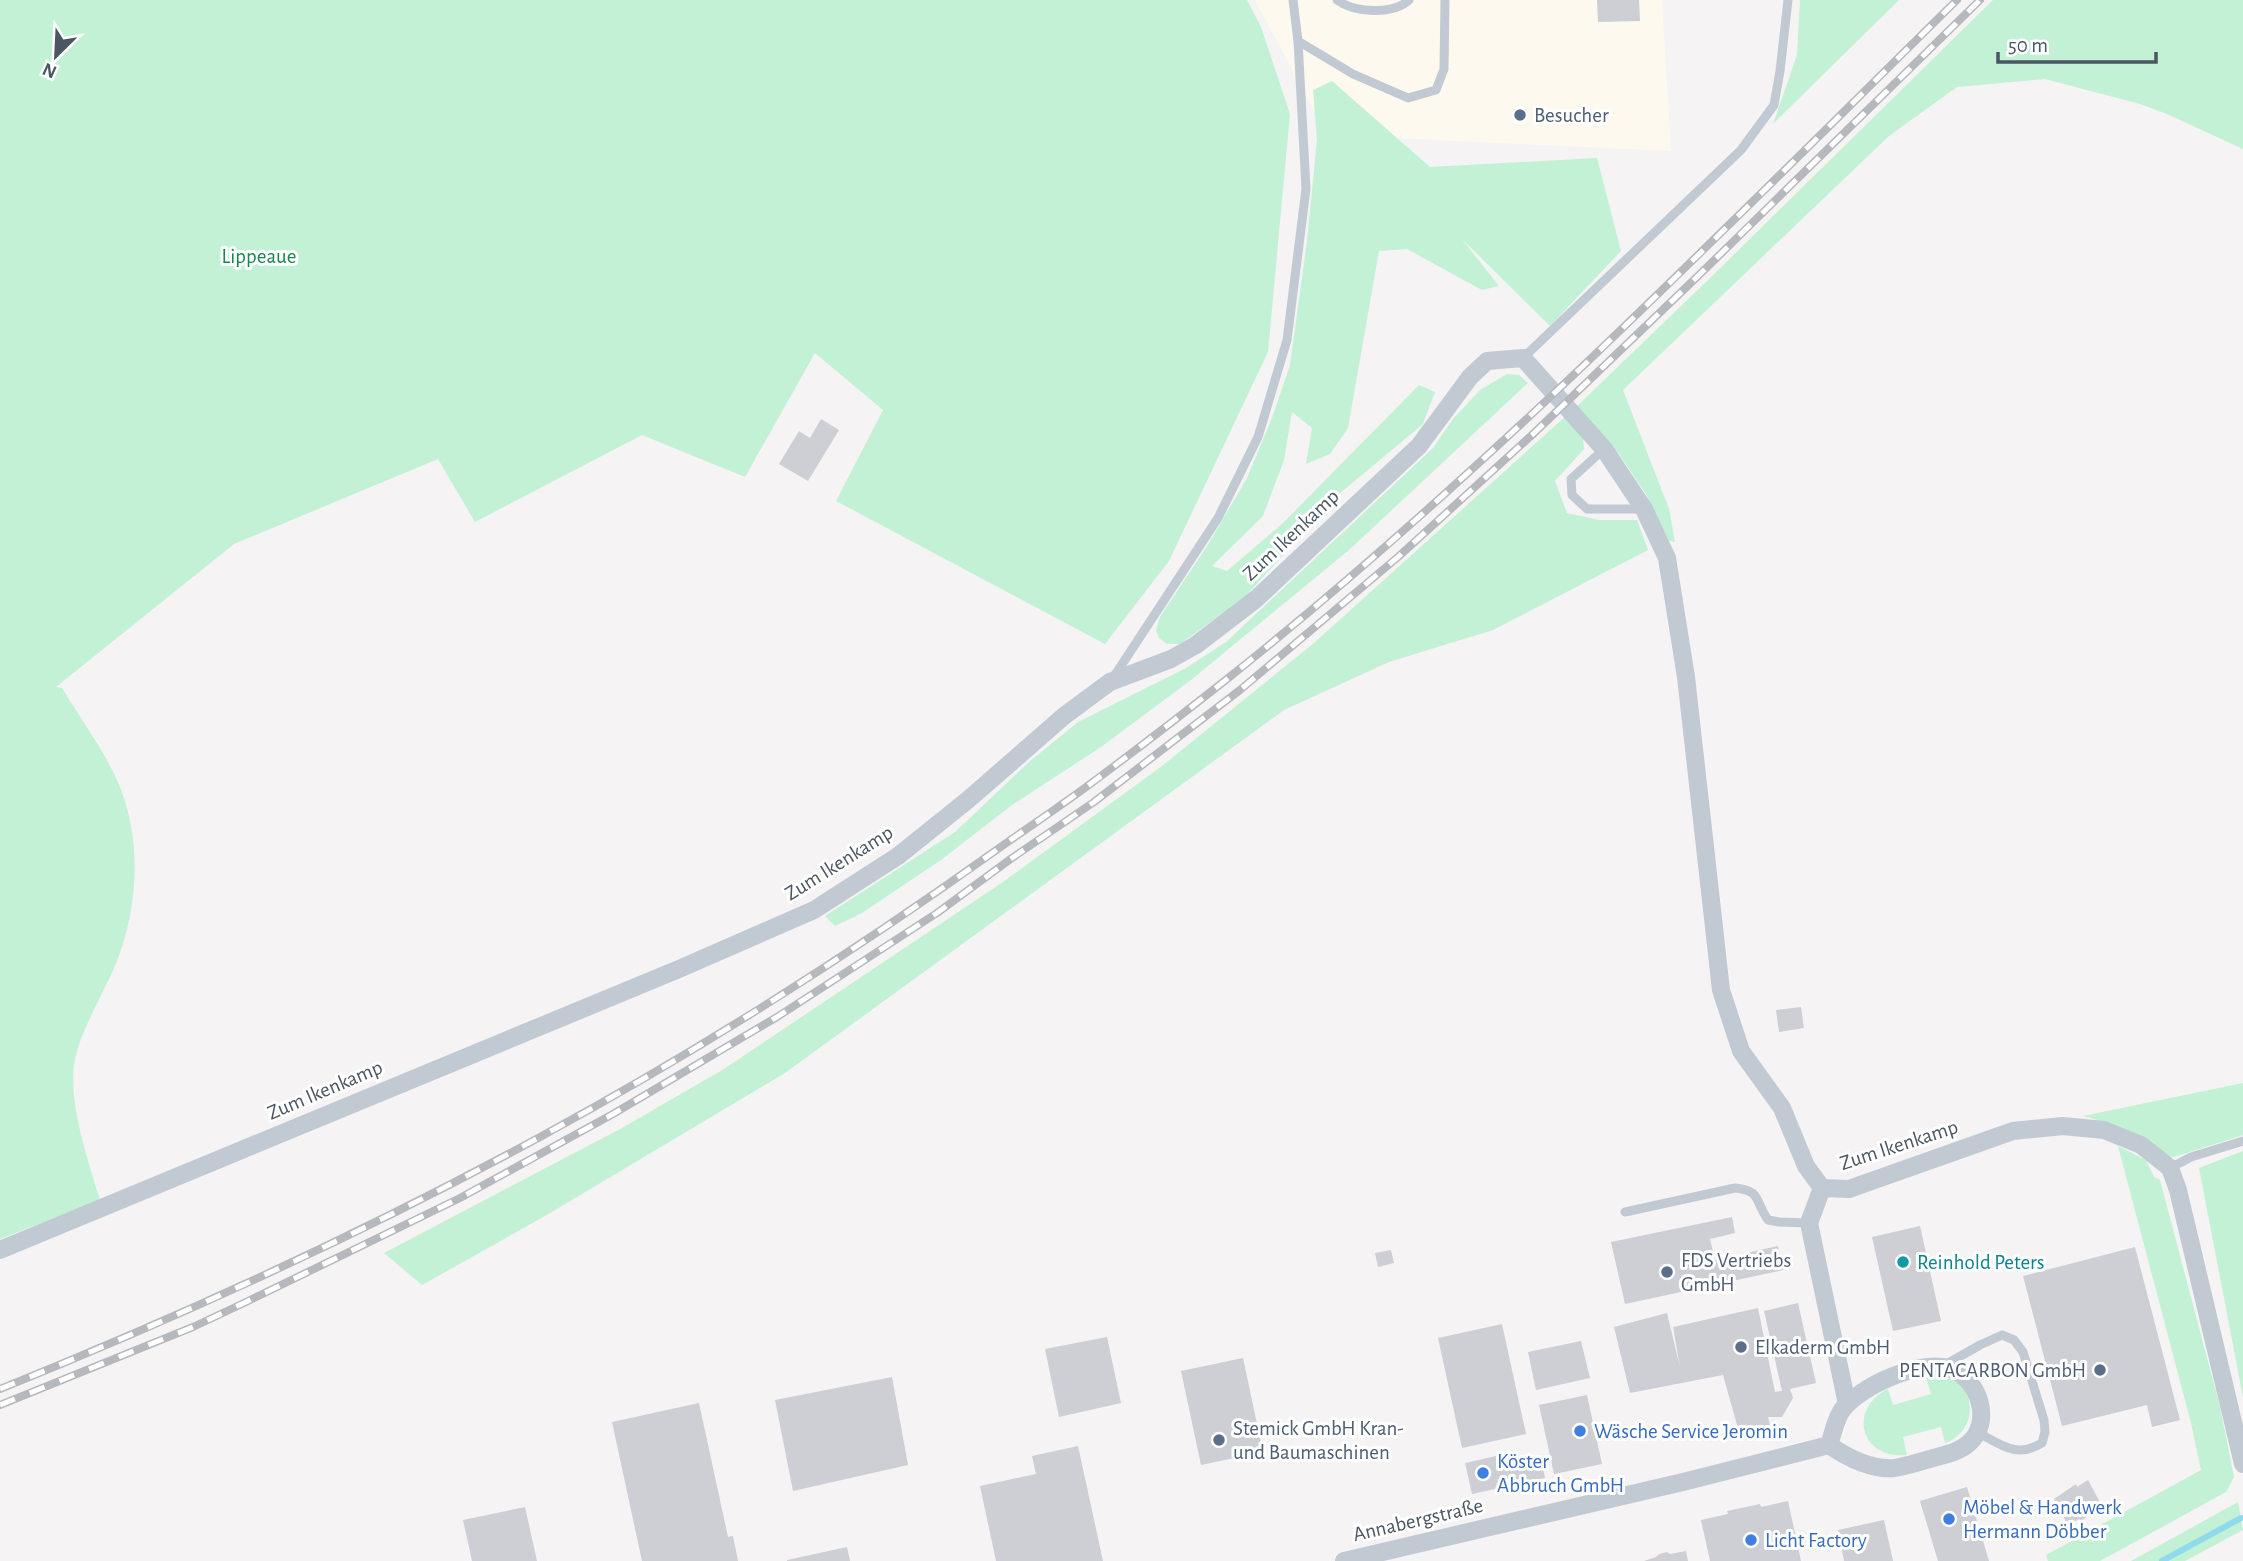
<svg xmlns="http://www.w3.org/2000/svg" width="2243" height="1561" viewBox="0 0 2243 1561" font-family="'Alegreya Sans',sans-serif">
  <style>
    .commercial { fill: #fdf9ef }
    .green { fill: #c3f1d5 }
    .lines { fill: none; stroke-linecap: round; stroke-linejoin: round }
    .stream { stroke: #90daee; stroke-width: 6 }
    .building { fill: #cdcfd5 }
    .service { stroke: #c1cad2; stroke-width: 9 }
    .minor { stroke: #c1cad2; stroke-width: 18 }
    .rail-casing { stroke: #b5b8bd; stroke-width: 8 }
    .rail { stroke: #fff; stroke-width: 5; stroke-dasharray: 16; stroke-linecap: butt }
    .service-dot { fill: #5c6f8a; stroke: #fff; stroke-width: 2.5 }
    .culture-dot { fill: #0f9aa8; stroke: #fff; stroke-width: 2.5 }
    .shop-dot { fill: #3f7fe0; stroke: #fff; stroke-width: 2.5 }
    .labels { text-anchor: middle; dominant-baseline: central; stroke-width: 6; stroke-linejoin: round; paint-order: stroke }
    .service-label { font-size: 21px; fill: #4e5e75; stroke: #fff; text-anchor: start }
    .park-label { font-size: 21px; fill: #17864f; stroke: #fff }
    .street-label { font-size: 21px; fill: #4a5661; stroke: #fff }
    .culture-label { font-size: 21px; fill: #0d838f; stroke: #fff; text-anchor: start }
    .shop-label { font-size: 21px; fill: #366cbe; stroke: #fff; text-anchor: start }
  </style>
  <rect width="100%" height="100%" fill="#f5f3f3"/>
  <polygon class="commercial" points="1255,0 1662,0 1671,151 1327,135"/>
  <g class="green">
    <path d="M0,0H1247L1261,27L1290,114L1268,352L1169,561L1105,644L836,501L883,410L815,353L745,477L642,435L475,522L438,459L234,544L56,687L62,688C80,718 102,747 117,780C142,836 139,904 117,961C105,991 78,1034 74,1065C69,1105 88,1161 100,1200L0,1239Z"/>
    <polygon points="1800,0 1899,0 1773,124 1797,55"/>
    <polygon points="1993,0 2243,0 2243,149 2167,114 2140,104 2045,79 1957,87 1889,136 1623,390 1669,509 1675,542 1669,541 1646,494 1619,454 1574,409 1705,283"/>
    <polygon points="1332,81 1430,167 1597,158 1621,251 1550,326 1462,239 1499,286 1482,290 1407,249 1379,251 1348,428 1330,454 1306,464 1312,428 1292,412 1284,460 1263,516 1212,566 1227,571 1282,524 1419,385 1435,392 1423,424 1339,494 1244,598 1180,644 1167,644 1159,638 1156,630 1160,617 1209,543 1247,478 1272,418 1290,365 1307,241 1317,140 1313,90"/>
    <polygon points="1507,374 1519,375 1528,383 1349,550 1191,680 1101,747 1012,805 941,860 862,913 835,926 825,916 955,832 1029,762 1078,722 1186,668 1226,642 1433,448 1453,419 1480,390"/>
    <polygon points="1567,415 1583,438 1584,449 1555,481 1567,513 1599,520 1637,520 1648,550 1493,630 1389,662 1284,710 785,1073 545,1216 422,1285 384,1253 622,1128 724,1069 1003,882 1162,766 1314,643"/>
    <path d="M2243,1083V1135L2174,1157L2168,1156C2136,1135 2120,1126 2083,1116Z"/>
    <polygon points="2118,1146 2146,1160 2154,1177 2160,1180 2220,1407 2234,1477 2226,1492 2100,1561 2048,1561 2046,1555 2201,1470 2191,1423"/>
    <polygon points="2243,1151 2243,1397 2199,1168"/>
    <path d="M1933,1375C1942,1376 1952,1378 1959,1384C1979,1403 1970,1435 1945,1443L1941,1427L1903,1437L1907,1455C1861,1460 1847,1409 1888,1389L1893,1405L1931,1394L1926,1377Z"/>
    <polygon points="2238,1502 2243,1530 2185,1561 2131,1561"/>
  </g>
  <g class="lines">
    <polyline class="stream" points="2162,1561 2241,1518"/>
  </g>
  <g class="building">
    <polygon points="1597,0 1639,0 1640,21 1598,22"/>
    <polygon points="821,419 839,430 808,481 779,464 799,431 810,438"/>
    <polygon points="1801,1007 1804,1028 1779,1032 1776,1010"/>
    <polygon points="1732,1217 1735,1233 1710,1239 1715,1260 1778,1246 1783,1270 1625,1304 1611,1242"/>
    <polygon points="1920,1226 1941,1321 1893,1331 1872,1237"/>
    <polygon points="2135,1247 2180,1420 2152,1427 2147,1405 2062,1426 2023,1276"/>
    <polygon points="1391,1250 1394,1263 1378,1267 1375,1253"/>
    <polygon points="1798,1303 1816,1383 1790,1389 1793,1398 1782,1417 1768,1417 1770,1425 1739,1432 1723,1375 1630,1393 1614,1327 1667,1313 1680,1367 1673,1327 1758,1308 1775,1392 1782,1391 1764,1311"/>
    <polygon points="1502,1324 1526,1434 1462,1448 1438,1338"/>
    <polygon points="1107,1337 1121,1403 1059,1417 1045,1349"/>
    <polygon points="1581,1341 1590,1378 1536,1390 1528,1352"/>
    <polygon points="1243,1358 1263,1452 1201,1465 1181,1371"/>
    <polygon points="892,1377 908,1465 793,1491 775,1400"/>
    <polygon points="1587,1395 1602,1464 1554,1474 1539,1405"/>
    <polygon points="699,1403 728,1537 733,1536 738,1561 642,1561 612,1422"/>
    <polygon points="1078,1446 1103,1561 996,1561 980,1486 1036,1474 1032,1456"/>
    <polygon points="1496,1456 1497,1464 1522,1459 1524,1463 1541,1459 1545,1478 1472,1494 1465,1463"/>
    <polygon points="2088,1480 2102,1506 2081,1521 2079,1519 2068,1525 2054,1499 2076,1484 2077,1487"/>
    <polygon points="1967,1487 1989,1561 1938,1561 1920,1501"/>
    <polygon points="1788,1501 1801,1561 1710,1561 1701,1520 1728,1514 1727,1511 1760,1504 1761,1507"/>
    <polygon points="525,1507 537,1561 472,1561 463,1520"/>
    <polygon points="1884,1520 1893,1561 1844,1561 1838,1530"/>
    <polygon points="847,1547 850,1561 787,1561 787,1560"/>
    <polygon points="1686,1551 1688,1561 1644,1561 1656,1557 1659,1554 1667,1552 1670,1554"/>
  </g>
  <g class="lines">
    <g class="service">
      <path d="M1337,0C1354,13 1393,15 1409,0"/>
      <polyline points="1298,41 1353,74 1408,98 1436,90 1444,69 1445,0"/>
      <polyline points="1523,358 1741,150 1774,105 1780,71 1788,0"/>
      <polyline points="1604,449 1571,479 1572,495 1587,509 1643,509"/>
      <polyline points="1113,678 1218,518 1258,437 1287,340 1306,189 1298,41 1293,0"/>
      <polyline points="2170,1168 2191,1157 2243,1141"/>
      <path d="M1625,1212L1735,1188C1762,1191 1754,1200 1768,1220L1779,1222L1809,1223"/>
      <path d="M1943,1366L1980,1345L2002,1335L2014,1340L2023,1352L2044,1420L2045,1432L2042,1443C2016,1459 2000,1444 1977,1432"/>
    </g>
    <g class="minor">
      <polyline points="1822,1188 1809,1223 1847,1404"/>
      <polyline points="0,1250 679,969 814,910 898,856 969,799 1064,716 1110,682 1171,659 1196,645 1256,599 1419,446 1470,377 1487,361 1523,358 1604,449 1644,509 1667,558 1686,677 1721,990 1741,1051 1782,1108 1806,1166 1822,1188 1849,1189 2013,1131 2063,1126 2104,1130 2141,1145 2170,1168 2178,1190 2243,1464"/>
      <path d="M1344,1561L1683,1482L1829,1445C1848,1458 1871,1470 1894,1468C1905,1467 1918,1462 1930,1459C1943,1455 1958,1453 1969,1443C1993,1422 1979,1379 1951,1369C1922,1358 1860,1386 1842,1410C1835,1420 1833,1434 1829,1445"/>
    </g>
    <defs>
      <g id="rail">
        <path d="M0,1389C184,1315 365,1232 540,1137C700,1050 854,952 1002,846C1029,827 1056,809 1082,790C1131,754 1179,717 1227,679C1487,472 1720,233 1957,0"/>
        <polyline points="0,1405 193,1327 246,1302 460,1198 613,1114 777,1017 937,913 1012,858 1094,802 1240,690 1398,557 1532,435 1698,276 1980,0"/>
      </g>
    </defs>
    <use href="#rail" class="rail-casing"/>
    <use href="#rail" class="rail"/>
  </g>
  <g class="service-dot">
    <circle cx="1520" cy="115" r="7"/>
    <circle cx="1667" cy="1272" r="7"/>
    <circle cx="1741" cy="1347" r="7"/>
    <circle cx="2100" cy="1370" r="7"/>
    <circle cx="1219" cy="1440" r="7"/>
  </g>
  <circle class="culture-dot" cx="1903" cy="1262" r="7"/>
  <g class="shop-dot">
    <circle cx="1580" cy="1431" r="7"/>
    <circle cx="1483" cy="1473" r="7"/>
    <circle cx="1949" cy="1519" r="7"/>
    <circle cx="1751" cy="1540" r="7"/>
  </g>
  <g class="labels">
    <g class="service-label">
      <text x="1534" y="115">Besucher</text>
      <text x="1681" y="1260">FDS Vertriebs<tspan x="1681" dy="24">GmbH</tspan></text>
      <text x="1755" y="1347">Elkaderm GmbH</text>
      <text x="2086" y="1370" text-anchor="end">PENTACARBON GmbH</text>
      <text x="1233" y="1428">Stemick GmbH Kran-<tspan x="1233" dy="24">und Baumaschinen</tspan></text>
    </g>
    <g class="park-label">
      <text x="259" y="256">Lippeaue</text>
    </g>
    <g class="street-label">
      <text transform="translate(1291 535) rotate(-43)">Zum Ikenkamp</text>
      <text transform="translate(839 863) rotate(-32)">Zum Ikenkamp</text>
      <text transform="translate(325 1090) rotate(-23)">Zum Ikenkamp</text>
      <text transform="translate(1899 1145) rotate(-18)">Zum Ikenkamp</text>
      <text transform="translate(1418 1520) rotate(-13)">Annabergstraße</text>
    </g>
    <g class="culture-label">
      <text x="1917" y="1262">Reinhold Peters</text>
    </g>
    <g class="shop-label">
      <text x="1594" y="1431">Wäsche Service Jeromin</text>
      <text x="1497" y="1461">Köster<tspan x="1497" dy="24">Abbruch GmbH</tspan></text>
      <text x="1963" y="1507">Möbel &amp; Handwerk<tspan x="1963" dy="24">Hermann Döbber</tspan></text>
      <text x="1765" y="1540">Licht Factory</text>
    </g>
  </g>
  <g transform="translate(56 56) rotate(204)" stroke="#ffffff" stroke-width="5" paint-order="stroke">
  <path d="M0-5L12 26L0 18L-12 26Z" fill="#4a5661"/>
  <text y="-10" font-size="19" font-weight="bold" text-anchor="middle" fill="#4a5661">N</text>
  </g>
  <path d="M1998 52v10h158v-10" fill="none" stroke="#4a5661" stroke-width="3.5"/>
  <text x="2008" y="52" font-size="21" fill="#4a5661" stroke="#ffffff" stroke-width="5" paint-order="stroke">50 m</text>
</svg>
